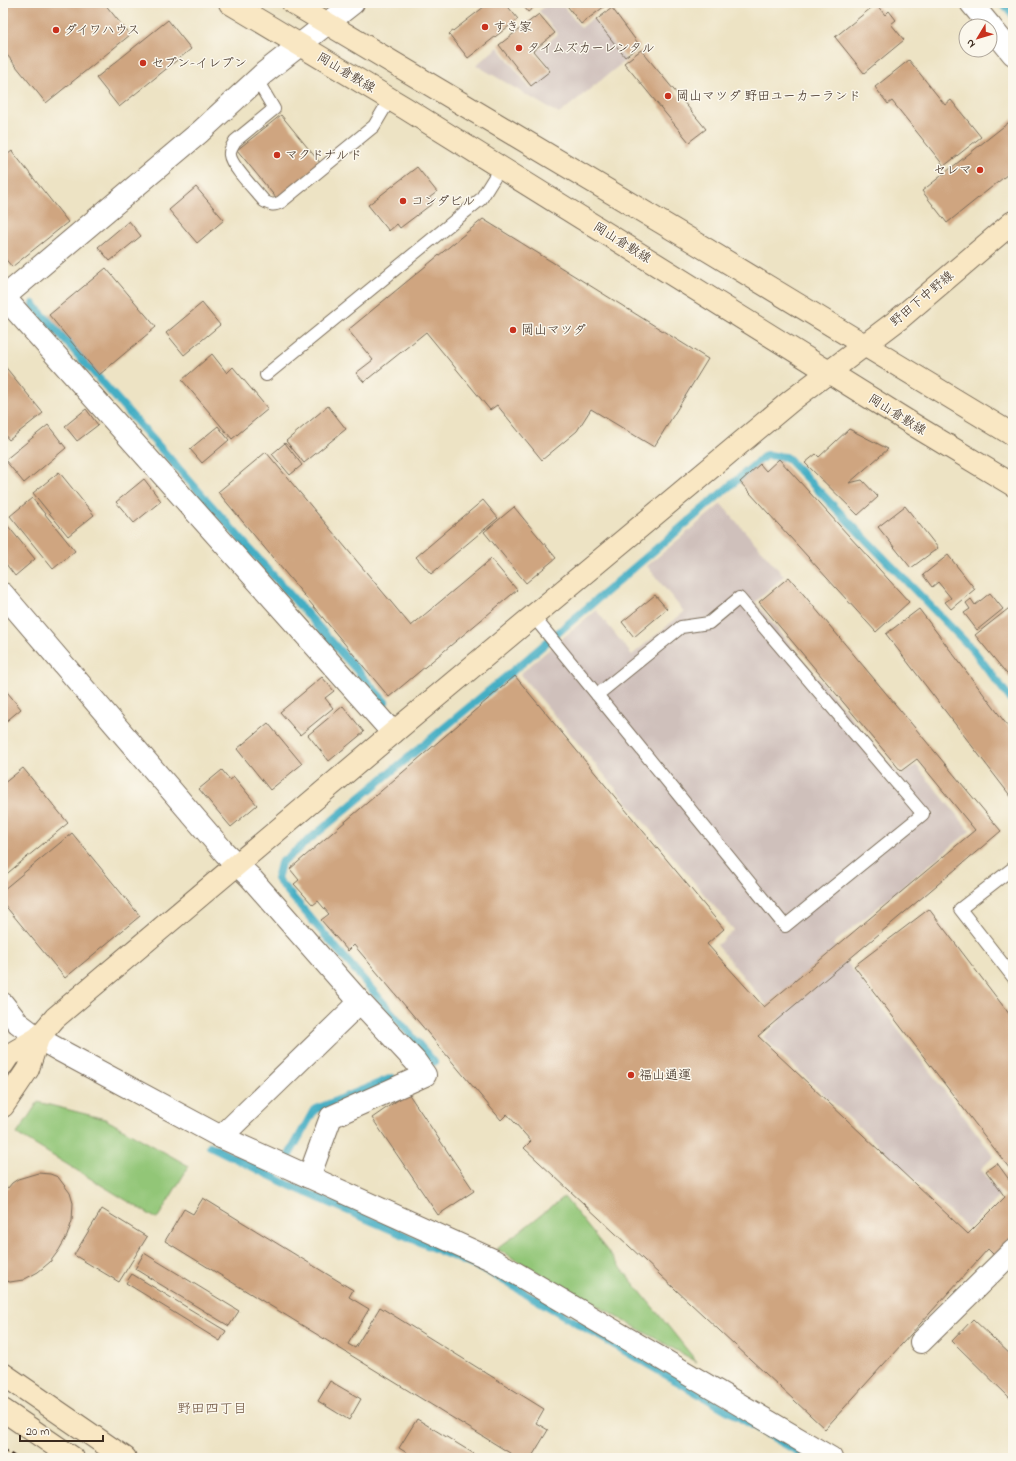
<svg xmlns="http://www.w3.org/2000/svg" width="1016" height="1461" viewBox="0 0 1016 1461" font-family="'Indie Flower','Klee One',sans-serif">
  <style>
    .industrial { fill: #cfc0bb }
    .green { fill: #92c677; stroke: #66784a }
    .lines { fill: none; stroke-linecap: round; stroke-linejoin: round }
    .stream { stroke: #45aec4; stroke-width: 8 }
    .building { fill: #cfa580 }
    .lane-casing { stroke: #796b58; stroke-width: 14 }
    .street-casing { stroke: #796b58; stroke-width: 24 }
    .secondary-casing { stroke: #796b58; stroke-width: 24 }
    .lane { stroke: #fff; stroke-width: 12 }
    .street { stroke: #fff; stroke-width: 22 }
    .secondary { stroke: #f9e7c3; stroke-width: 22 }
    .rail { stroke: #3b2a1e; stroke-width: 3; stroke-dasharray: 6 3; stroke-linecap: butt }
    .poi-dot { fill: #c8321e; stroke: #fbf7ec; stroke-width: 1.5 }
    .labels { text-anchor: middle; dominant-baseline: central; stroke-width: 3; stroke-linejoin: round; paint-order: stroke }
    .poi-label { font-size: 13px; fill: #3b2a1e; stroke: #fbf7ec; text-anchor: start }
    .street-label { font-size: 13px; fill: #3b2a1e; stroke: #fbf7ec }
    .neighbourhood-label { font-size: 14px; fill: #6f5540; stroke: #fbf7ec }
  </style>
  <rect width="100%" height="100%" fill="#fbf7ec"/>
  <filter id="ink" filterUnits="userSpaceOnUse"><feTurbulence type="fractalNoise" baseFrequency=".025" numOctaves="2"/><feDisplacementMap in="SourceGraphic" scale="8" xChannelSelector="R" yChannelSelector="G"/><feConvolveMatrix kernelMatrix="1 2 1 2 8 2 1 2 1" color-interpolation-filters="sRGB"/></filter>
  <filter id="wash" filterUnits="userSpaceOnUse"><feTurbulence type="fractalNoise" baseFrequency=".012" numOctaves="4" result="noise"/><feDisplacementMap in="SourceGraphic" scale="16" xChannelSelector="R" yChannelSelector="G"/><feGaussianBlur stdDeviation="0.9" result="paint"/><feColorMatrix in="noise" values="0 0 0 0 0 0 0 0 0 0 0 0 0 0 0 0 0 1.4 0 .05"/><feComposite in="paint" operator="in"/></filter>
  <g filter="url(#wash)">
    <rect width="100%" height="100%" fill="#ede3c4"/>
    <g class="industrial">
      <polygon points="549,3 561,3 581,28 593,18 626,60 559,114 476,65 498,47 530,88 552,71 537,51 558,34 539,11"/>
      <polygon points="721,504 784,576 755,602 900,776 916,765 970,831 833,944 994,1156 981,1169 1000,1195 968,1229 763,1037 780,1021 717,945 734,930 520,674 596,610 632,655 684,612 647,566"/>
    </g>
    <g class="green">
      <polygon points="38,1102 105,1119 189,1166 157,1219 17,1134"/>
      <polygon points="564,1197 697,1362 497,1249"/>
    </g>
    <g class="lines">
      <g class="stream">
        <polyline points="1003,3 1013,15"/>
        <polyline points="33,304 385,702"/>
        <polyline points="434,1062 277,879 281,863 526,660 766,455 786,457 973,650 1013,702"/>
        <polyline points="210,1146 289,1185 489,1272 809,1458"/>
        <polyline points="289,1155 314,1110 392,1078"/>
      </g>
    </g>
    <g id="blocks">
      <g class="building">
        <polygon points="9,3 104,3 130,35 46,103 3,50 3,8"/>
        <polygon points="489,3 505,3 518,19 468,58 449,34"/>
        <polygon points="524,3 530,3 533,8 528,12 522,4"/>
        <polygon points="565,3 603,3 605,6 581,24"/>
        <polygon points="876,4 885,15 889,11 896,20 891,24 904,40 864,73 835,37"/>
        <polygon points="612,8 640,46 625,57 596,20"/>
        <polygon points="539,14 555,33 533,51 550,71 531,86 499,45"/>
        <polygon points="168,20 191,49 119,107 96,78"/>
        <polygon points="641,50 706,129 689,142 624,63"/>
        <polygon points="909,60 945,105 951,100 981,137 944,166 892,101 888,104 875,87"/>
        <polygon points="281,115 321,164 277,199 237,150"/>
        <polygon points="1013,119 1013,170 947,223 922,191"/>
        <polygon points="12,151 68,222 12,267 3,256 3,158"/>
        <polygon points="417,167 437,192 429,198 433,203 400,228 397,224 389,231 368,205"/>
        <polygon points="196,187 224,220 197,243 169,210"/>
        <polygon points="483,219 708,359 654,447 591,409 577,431 542,460 497,405 490,410 426,332 364,382 356,373 373,360 348,330"/>
        <polygon points="129,221 141,236 110,261 98,247"/>
        <polygon points="106,268 156,327 99,375 49,315"/>
        <polygon points="202,303 220,325 184,355 166,333"/>
        <polygon points="212,354 227,373 233,367 268,409 232,439 182,380"/>
        <polygon points="3,364 43,413 9,440 3,433"/>
        <polygon points="328,406 346,429 304,463 286,441"/>
        <polygon points="86,409 98,425 77,441 65,426"/>
        <polygon points="48,425 66,448 24,483 5,460"/>
        <polygon points="218,426 229,440 202,463 190,449"/>
        <polygon points="849,429 888,449 849,483 862,480 878,497 858,515 805,463 816,454 819,457"/>
        <polygon points="285,443 302,465 290,475 272,454"/>
        <polygon points="266,452 411,626 491,559 517,590 389,697 218,492"/>
        <polygon points="779,459 909,602 876,632 740,482 760,464 766,471"/>
        <polygon points="59,472 94,515 68,536 33,493"/>
        <polygon points="144,479 161,501 134,523 116,502"/>
        <polygon points="32,498 75,551 53,569 10,516"/>
        <polygon points="483,500 498,518 431,574 416,557"/>
        <polygon points="905,506 938,548 911,568 878,527"/>
        <polygon points="514,507 556,558 526,583 484,532"/>
        <polygon points="3,520 35,559 15,576 3,560"/>
        <polygon points="948,555 975,589 951,609 945,602 951,598 938,582 932,587 923,575"/>
        <polygon points="789,577 1001,831 758,1036 968,1234 1005,1197 986,1171 997,1163 1013,1185 1013,1240 994,1255 988,1249 825,1429 524,1148 531,1141 507,1114 501,1120 354,945 348,951 321,920 329,914 318,901 313,905 294,884 299,880 290,869 515,676 724,929 707,944 764,1007 975,830 917,759 901,771 759,602"/>
        <polygon points="990,593 1003,609 977,630 964,613 970,609 966,603 971,599 975,605"/>
        <polygon points="655,595 667,609 634,637 622,622"/>
        <polygon points="1013,605 1013,677 1011,679 975,635"/>
        <polygon points="919,609 1013,733 1013,797 1012,798 886,634"/>
        <polygon points="322,677 334,691 325,698 333,708 300,735 280,712"/>
        <polygon points="3,687 21,709 3,724"/>
        <polygon points="343,706 364,732 329,761 308,735"/>
        <polygon points="268,723 302,764 270,790 237,749"/>
        <polygon points="23,768 68,823 3,877 3,784"/>
        <polygon points="222,770 230,780 234,777 257,805 231,827 199,789"/>
        <polygon points="72,833 140,916 65,978 3,903 3,890"/>
        <polygon points="929,909 1013,1019 1013,1173 854,966"/>
        <polygon points="408,1093 474,1191 438,1215 372,1118"/>
        <polygon points="38,1173 50,1174 58,1177 70,1193 73,1203 72,1221 67,1236 59,1250 50,1262 38,1272 23,1280 10,1282 3,1280 3,1185 8,1188 12,1183 18,1179"/>
        <polygon points="203,1198 353,1290 349,1297 369,1309 348,1344 355,1348 380,1307 544,1409 536,1423 548,1430 531,1458 518,1458 165,1241 184,1209 193,1214"/>
        <polygon points="102,1209 147,1237 119,1282 74,1255"/>
        <polygon points="144,1253 239,1311 229,1326 135,1269"/>
        <polygon points="132,1274 226,1331 220,1341 126,1283"/>
        <polygon points="973,1319 1013,1357 1013,1401 952,1341"/>
        <polygon points="330,1381 361,1399 349,1420 318,1401"/>
        <polygon points="417,1419 481,1458 415,1458 399,1448"/>
      </g>
    </g>
  </g>
  <g filter="url(#ink)">
    <use href="#blocks" fill-opacity="0" stroke="#796b58" stroke-width="1"/>
    <g class="lines">
      <defs>
        <g id="lane">
          <path d="M257,80L274,109L235,141C233,145 229,150 230,155C231,166 257,192 264,201C271,205 274,206 281,202L374,126L390,99"/>
          <polyline points="266,375 481,199 501,167"/>
          <polyline points="533,616 785,926 923,814 739,598 709,623 681,627 597,695"/>
          <polyline points="1013,868 960,909 1013,977"/>
        </g>
        <g id="street">
          <polyline points="971,3 990,26"/>
          <polyline points="990,26 1013,54"/>
          <polyline points="3,296 393,733"/>
          <polyline points="3,298 200,132 264,73 353,3"/>
          <polyline points="3,594 225,853 250,877 360,1002 221,1137"/>
          <polyline points="3,1004 18,1023 38,1038 61,1051 221,1137 493,1260 831,1458"/>
          <polyline points="309,1177 331,1117 425,1075 415,1061 360,1002"/>
          <polyline points="921,1342 1013,1251"/>
        </g>
        <g id="secondary">
          <polyline points="230,3 405,108 917,427 1013,485"/>
          <polyline points="293,3 691,240 1013,435"/>
          <polyline points="3,1064 9,1055 38,1038"/>
          <polyline points="3,1106 28,1069 38,1038 55,1018 393,733 792,400 899,319 1013,222"/>
          <polyline points="3,1374 125,1458"/>
          <polyline points="3,1410 73,1458"/>
        </g>
      </defs>
      <use href="#lane" class="lane-casing"/>
      <use href="#street" class="street-casing"/>
      <use href="#secondary" class="secondary-casing"/>
      <use href="#lane" class="lane"/>
      <use href="#street" class="street"/>
      <use href="#secondary" class="secondary"/>
      <polyline class="rail" points="3,1449 16,1458"/>
    </g>
  </g>
  <g class="poi-dot">
    <circle cx="485" cy="27" r="4"/>
    <circle cx="56" cy="30" r="4"/>
    <circle cx="519" cy="48" r="4"/>
    <circle cx="143" cy="63" r="4"/>
    <circle cx="668" cy="96" r="4"/>
    <circle cx="277" cy="155" r="4"/>
    <circle cx="980" cy="170" r="4"/>
    <circle cx="403" cy="201" r="4"/>
    <circle cx="513" cy="330" r="4"/>
    <circle cx="631" cy="1075" r="4"/>
  </g>
  <g class="labels">
    <g class="poi-label">
      <text x="493" y="27">すき家</text>
      <text x="64" y="30">ダイワハウス</text>
      <text x="527" y="48">タイムズカーレンタル</text>
      <text x="151" y="63">セブン-イレブン</text>
      <text x="676" y="96">岡山マツダ 野田ユーカーランド</text>
      <text x="285" y="155">マクドナルド</text>
      <text x="972" y="170" text-anchor="end">セレマ</text>
      <text x="411" y="201">コンダビル</text>
      <text x="521" y="330">岡山マツダ</text>
      <text x="639" y="1075">福山通運</text>
    </g>
    <g class="street-label">
      <text transform="translate(346 73) rotate(31)">岡山倉敷線</text>
      <text transform="translate(622 243) rotate(32)">岡山倉敷線</text>
      <text transform="translate(922 299) rotate(-40)">野田下中野線</text>
      <text transform="translate(897 415) rotate(32)">岡山倉敷線</text>
    </g>
    <g class="neighbourhood-label">
      <text x="212" y="1409">野田四丁目</text>
    </g>
  </g>
  <rect width="1016" height="1461" fill="none" stroke="#fbf7ec" stroke-width="16"/>
  <g transform="translate(978 38) rotate(232)"><circle r="19" fill="#fbf7ec" stroke="#aea59a"/>
  <path d="M0-3L7 15L0 10L-7 15Z" fill="#c8321e"/>
  <text y="-6" font-size="11" font-weight="bold" text-anchor="middle" fill="#3b2a1e">N</text>
  </g>
  <path d="M20 1435v6h83v-6" fill="none" stroke="#3b2a1e" stroke-width="2"/>
  <text x="26" y="1435" font-size="12" fill="#3b2a1e" stroke="#fbf7ec" stroke-width="3" paint-order="stroke">20 m</text>
</svg>
